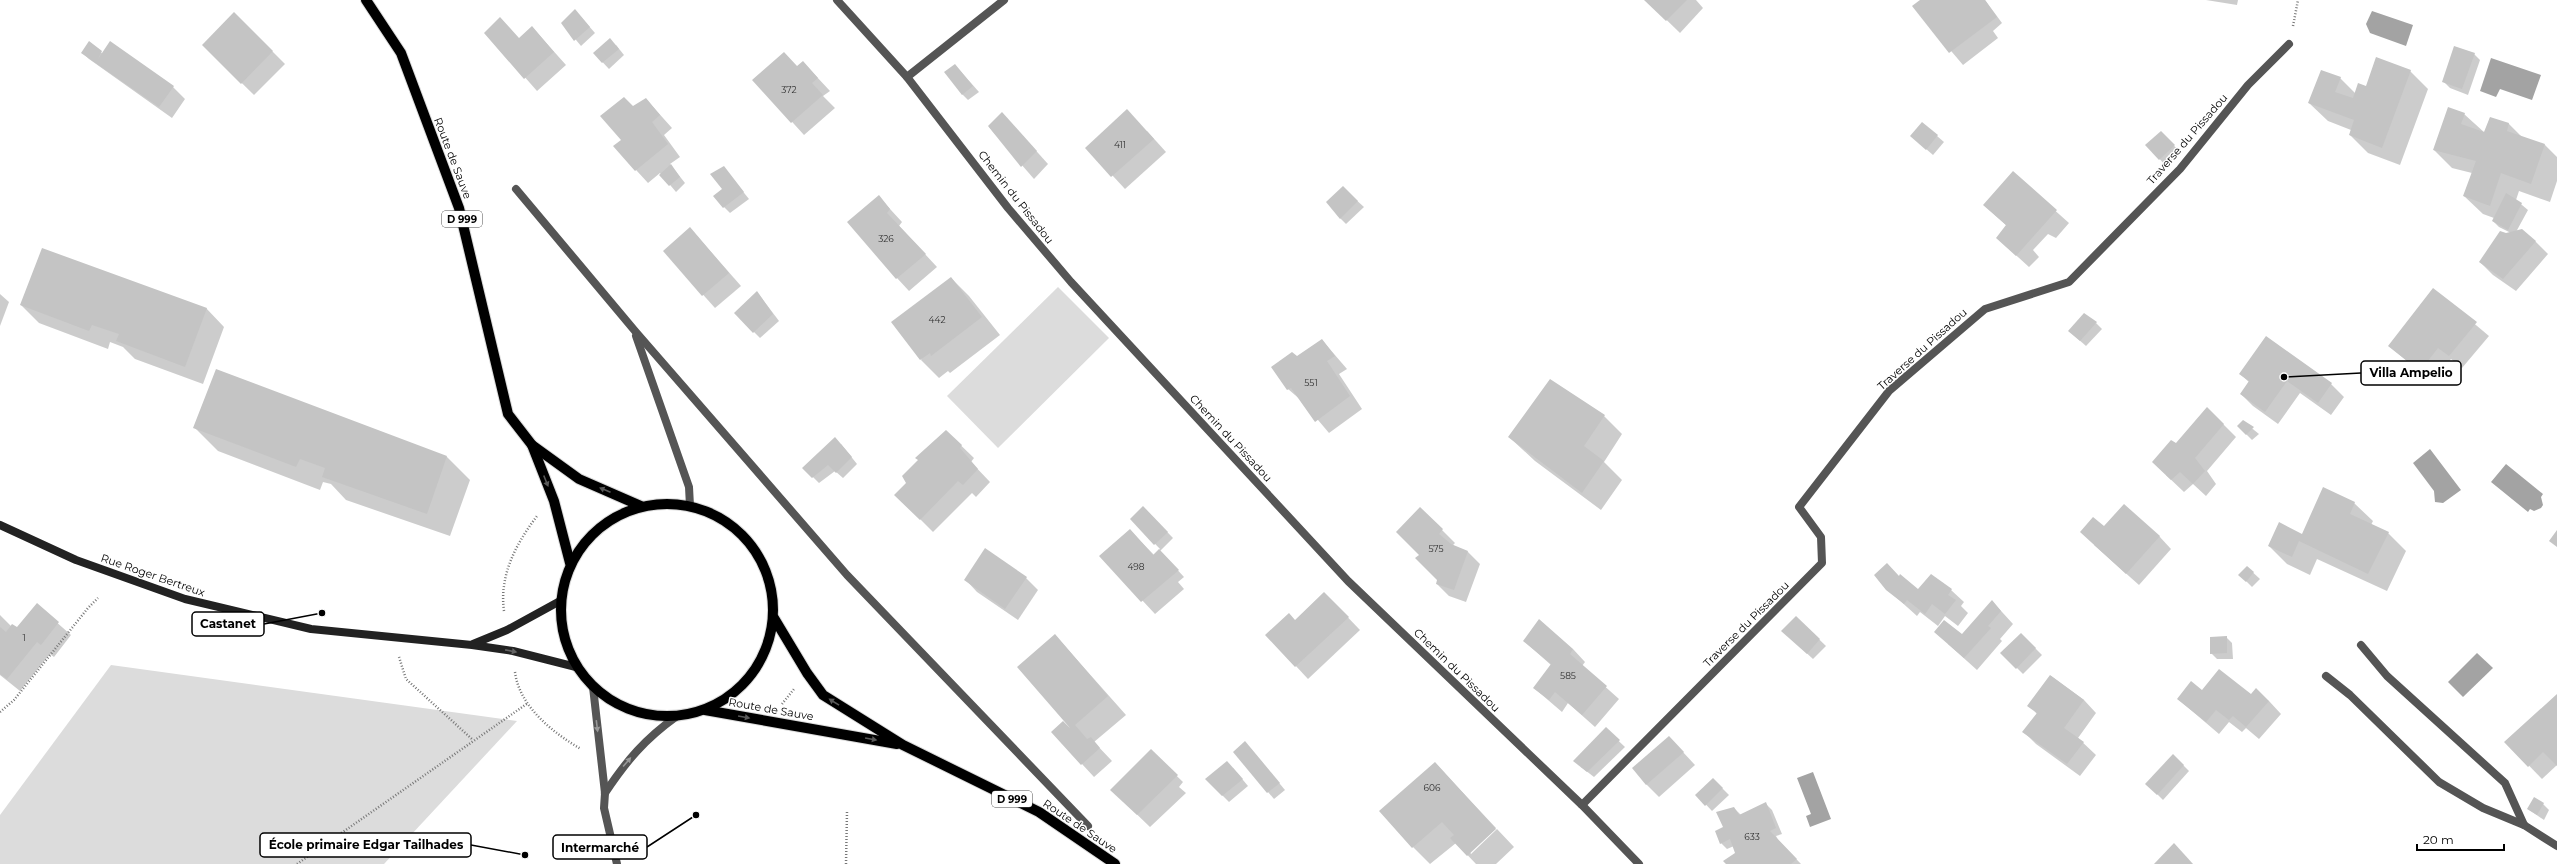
<svg xmlns="http://www.w3.org/2000/svg" width="2557" height="864" viewBox="0 0 2557 864" font-family="Montserrat,sans-serif">
  <style>
    .green { fill: #dcdcdc }
    .water { fill: #a3a3a3 }
    .shadow { fill: #0003 }
    .building { fill: #c4c4c4 }
    .lines { fill: none; stroke-linecap: round; stroke-linejoin: round }
    .primary-casing { stroke: #dbdbdb; stroke-width: 12 }
    .path { stroke: #777; stroke-width: 2.5; stroke-dasharray: 1 2; stroke-linecap: butt }
    .lane { stroke: #555; stroke-width: 8 }
    .street { stroke: #555; stroke-width: 8 }
    .secondary { stroke: #222; stroke-width: 8 }
    .primary { stroke: #000; stroke-width: 10 }
    .oneway { fill: #595959 }
    .oneway2 { fill: #646464 }
    .oneway3 { fill: #999 }
    .labels { text-anchor: middle; dominant-baseline: central; stroke-width: 3; stroke-linejoin: round; paint-order: stroke }
    .number-label { font-size: 9px; fill: #313131 }
    .shield { fill: #fff; stroke: #4c4c4c; stroke-width: 1 }
    .shield-label { font-size: 10px; font-weight: bold; fill: #000 }
    .street-label { font-size: 11px; fill: #000; stroke: #fff }
    .leader { fill: none; stroke: #000; stroke-width: 1.5 }
    .callout-dot { fill: #000; stroke: #fff; stroke-width: 1.5 }
    .callout { fill: #fff; stroke: #000; stroke-width: 1.5 }
    .callout-label { font-size: 12px; text-anchor: middle; font-weight: bold; fill: #000 }
  </style>
  <rect width="100%" height="100%" fill="#fff"/>
  <g class="green">
    <polygon points="1058,287 1109,338 998,448 947,396"/>
    <polygon points="111,665 517,721 384,864 0,864 0,815"/>
  </g>
  <g class="water">
    <polygon points="2372,11 2413,25 2406,46 2370,33 2366,24"/>
    <polygon points="2491,58 2541,75 2532,100 2500,89 2496,97 2480,91"/>
    <polygon points="2430,449 2461,490 2443,503 2435,502 2434,491 2413,463"/>
    <polygon points="2506,464 2543,494 2541,497 2543,505 2541,508 2534,511 2530,509 2528,512 2491,482"/>
    <polygon points="2477,653 2493,668 2463,697 2448,682"/>
    <polygon points="1813,772 1831,819 1810,827 1806,816 1811,814 1797,778"/>
  </g>
  <g class="shadow">
    <polygon points="1646,0 1696,0 1703,8 1680,33"/>
    <polygon points="1921,0 1985,0 2002,23 1993,31 1998,38 1963,65 1913,6"/>
    <polygon points="2206,0 2238,0 2237,5"/>
    <polygon points="234,13 285,64 254,95 203,45"/>
    <polygon points="581,17 595,33 581,46 562,23"/>
    <polygon points="532,27 566,65 537,91 486,33 519,39"/>
    <polygon points="89,43 103,54 173,87 185,99 172,118 89,59 83,53"/>
    <polygon points="616,45 624,55 609,69 594,53"/>
    <polygon points="2474,54 2480,60 2468,95 2450,88 2444,82"/>
    <polygon points="803,62 830,91 823,96 835,108 804,135 754,80 797,67"/>
    <polygon points="955,65 979,92 968,100 962,94"/>
    <polygon points="2410,71 2428,89 2400,165 2368,153 2350,135 2351,130 2328,121 2309,103 2340,78 2356,94"/>
    <polygon points="646,99 672,128 664,135 680,157 670,164 685,183 676,192 660,173 648,183 615,147 622,140 634,107"/>
    <polygon points="1002,113 1048,164 1034,179 989,127"/>
    <polygon points="2464,114 2485,133 2490,118 2509,124 2523,138 2545,145 2557,157 2557,181 2550,202 2519,191 2516,200 2528,210 2516,232 2535,241 2548,254 2516,291 2493,275 2480,262 2506,235 2511,233 2499,227 2493,221 2494,218 2483,214 2464,196 2472,173 2452,168 2434,150"/>
    <polygon points="1922,123 1944,142 1933,155 1918,142"/>
    <polygon points="1147,131 1166,152 1125,189 1087,148"/>
    <polygon points="2161,132 2180,152 2166,166 2147,145"/>
    <polygon points="724,168 749,199 730,213 724,207"/>
    <polygon points="2013,173 2069,223 2056,238 2048,234 2033,250 2039,257 2029,267 1997,238 2007,226 1984,205"/>
    <polygon points="1343,188 1364,207 1346,224 1340,218"/>
    <polygon points="879,197 902,222 899,226 937,267 909,291 897,278"/>
    <polygon points="690,228 741,286 715,308 664,251"/>
    <polygon points="951,278 969,296 1000,335 950,373 948,371 939,378 921,360"/>
    <polygon points="2433,289 2489,336 2462,368 2451,359 2433,383 2389,346"/>
    <polygon points="757,292 779,321 760,338 735,313"/>
    <polygon points="0,294 9,302 0,326"/>
    <polygon points="21,305 206,308 224,327 203,384 135,359 123,347 110,342 108,349 39,323"/>
    <polygon points="2096,323 2102,329 2086,346 2069,331"/>
    <polygon points="2267,338 2331,384 2344,397 2331,415 2300,393 2278,424 2253,406 2241,394 2249,382 2240,374"/>
    <polygon points="1322,340 1347,369 1339,374 1362,409 1329,433 1302,401 1288,389 1297,358"/>
    <polygon points="2207,408 2236,437 2207,471 2216,484 2206,496 2193,484 2184,492 2166,475 2176,444"/>
    <polygon points="1604,416 1622,434 1604,462 1622,480 1601,510 1535,461 1509,437"/>
    <polygon points="2243,421 2259,434 2252,440 2238,426"/>
    <polygon points="195,428 447,457 470,480 450,536 346,500 331,484 323,482 320,490 218,451"/>
    <polygon points="946,431 974,458 971,462 990,482 976,497 972,493 933,532 908,507 907,483"/>
    <polygon points="841,444 857,464 843,478 835,471 819,483 804,468"/>
    <polygon points="2354,503 2373,521 2371,525 2388,533 2406,551 2387,591 2317,559 2310,575 2287,564 2269,546 2303,536"/>
    <polygon points="1143,507 1173,538 1160,551 1184,577 1178,582 1184,589 1155,614 1101,556 1130,530 1154,555 1160,549 1131,519"/>
    <polygon points="1420,508 1455,543 1452,546 1468,552 1480,564 1466,602 1449,596 1437,584 1438,580"/>
    <polygon points="2104,527 2159,536 2171,549 2139,585 2094,545"/>
    <polygon points="2247,567 2260,579 2252,587 2240,575"/>
    <polygon points="1899,577 1918,590 1951,590 1964,602 1961,606 1968,613 1958,626 1945,616 1938,626 1920,612 1917,616 1887,589"/>
    <polygon points="1026,578 1038,590 1018,620 977,592 965,579"/>
    <polygon points="1992,601 2013,624 2000,639 2002,641 1977,670 1948,644 1963,636"/>
    <polygon points="37,605 71,635 54,657 50,654 20,691 0,675 0,615 11,626 18,629"/>
    <polygon points="1337,606 1360,630 1308,679 1267,635 1295,621"/>
    <polygon points="1796,617 1826,646 1813,659 1789,637"/>
    <polygon points="2021,634 2042,655 2023,674 2002,653"/>
    <polygon points="1055,635 1126,715 1094,742 1112,761 1094,777 1082,764 1071,730"/>
    <polygon points="2226,637 2232,643 2233,659 2217,659 2211,653"/>
    <polygon points="1524,641 1573,649 1585,662 1582,666 1619,699 1595,727 1568,703 1562,712 1534,688 1551,665"/>
    <polygon points="2051,676 2084,700 2096,713 2078,738 2096,755 2080,776 2036,744 2024,732 2037,714 2029,705"/>
    <polygon points="2202,692 2251,695 2269,701 2281,714 2259,739 2246,728 2242,732 2229,722 2219,734 2178,699"/>
    <polygon points="2557,696 2557,765 2542,779 2506,742"/>
    <polygon points="1606,729 1625,747 1594,777 1581,767"/>
    <polygon points="1669,737 1695,765 1659,797 1646,784"/>
    <polygon points="1251,749 1285,790 1274,799 1234,752"/>
    <polygon points="1151,751 1183,782 1179,787 1186,793 1150,827 1124,802"/>
    <polygon points="1435,763 1496,828 1470,852 1471,854 1497,829 1514,847 1496,864 1476,864 1456,843 1430,864 1413,847"/>
    <polygon points="2183,765 2189,771 2163,800 2147,784"/>
    <polygon points="1233,768 1248,786 1229,802 1206,779"/>
    <polygon points="1719,785 1729,795 1712,811 1697,795"/>
    <polygon points="1766,804 1772,810 1782,834 1776,836 1778,840 1801,864 1727,864 1737,853 1734,846 1727,849 1721,843 1734,808 1741,815"/>
    <polygon points="2543,804 2549,810 2544,820 2528,809"/>
  </g>
  <g class="building">
    <polygon points="1644,0 1687,0 1666,21"/>
    <polygon points="1920,0 1985,0 1997,17 1949,53 1912,6"/>
    <polygon points="575,9 590,27 574,41 561,23"/>
    <polygon points="234,12 273,51 241,84 202,45"/>
    <polygon points="500,17 519,38 532,26 554,52 524,79 484,33"/>
    <polygon points="610,38 619,49 602,63 593,53"/>
    <polygon points="89,41 102,51 98,59 110,41 174,86 159,107 81,53"/>
    <polygon points="2454,46 2475,53 2462,89 2442,82"/>
    <polygon points="784,52 797,66 803,61 818,78 812,83 823,95 791,123 752,80"/>
    <polygon points="2376,57 2411,70 2382,148 2349,135 2354,120 2308,103 2321,70 2341,77 2335,92 2353,98 2358,83 2366,86"/>
    <polygon points="955,64 973,86 962,95 944,72"/>
    <polygon points="624,97 633,106 646,98 660,115 652,122 668,144 635,171 613,146 621,140 600,116"/>
    <polygon points="2448,107 2465,113 2461,124 2484,132 2490,117 2509,123 2507,131 2545,144 2531,184 2501,173 2490,206 2463,196 2476,161 2433,150"/>
    <polygon points="1127,109 1154,139 1111,177 1085,148"/>
    <polygon points="1002,112 1037,151 1021,167 988,126"/>
    <polygon points="1922,122 1938,135 1926,150 1910,136"/>
    <polygon points="2161,131 2175,145 2159,160 2145,145"/>
    <polygon points="671,164 680,177 669,186 659,175"/>
    <polygon points="724,166 744,192 723,208 713,196 722,189 710,174"/>
    <polygon points="2013,171 2057,210 2016,256 1996,238 2006,225 1983,205"/>
    <polygon points="1343,186 1358,201 1340,219 1326,202"/>
    <polygon points="2506,193 2522,203 2508,230 2492,221"/>
    <polygon points="879,195 890,209 887,213 926,254 896,279 847,222"/>
    <polygon points="690,227 729,273 702,296 663,251"/>
    <polygon points="2522,229 2536,241 2503,279 2479,262 2500,231 2506,233"/>
    <polygon points="42,248 207,308 185,367 116,341 119,334 92,325 89,331 20,305"/>
    <polygon points="951,277 982,317 931,356 930,353 920,360 891,322"/>
    <polygon points="2433,288 2477,322 2449,356 2438,348 2420,371 2388,346"/>
    <polygon points="757,291 773,314 753,333 734,313"/>
    <polygon points="2084,313 2097,322 2080,341 2068,331"/>
    <polygon points="2266,336 2332,383 2318,403 2287,381 2265,412 2240,394 2249,381 2239,374"/>
    <polygon points="1322,339 1335,356 1327,361 1350,396 1315,422 1291,388 1287,390 1271,367 1292,352 1297,356"/>
    <polygon points="216,369 447,456 427,514 322,477 325,468 300,459 296,467 193,428"/>
    <polygon points="1550,379 1605,415 1584,446 1604,461 1582,493 1508,437"/>
    <polygon points="2207,407 2224,424 2195,458 2205,471 2193,484 2180,472 2171,480 2152,462 2171,440 2176,443"/>
    <polygon points="2243,420 2254,427 2246,435 2237,426"/>
    <polygon points="946,430 962,445 960,448 978,469 963,485 958,481 920,520 894,495 906,483 902,476 918,460 915,458"/>
    <polygon points="835,437 852,457 836,473 828,465 812,478 802,468"/>
    <polygon points="2323,487 2355,502 2350,514 2389,532 2368,574 2299,541 2292,557 2268,546 2279,522 2302,534"/>
    <polygon points="2124,504 2160,536 2126,574 2080,532 2093,517 2104,526"/>
    <polygon points="1143,506 1168,532 1154,545 1130,519"/>
    <polygon points="1420,507 1443,529 1439,534 1451,544 1468,551 1454,590 1436,584 1437,580 1415,558 1419,555 1396,532"/>
    <polygon points="1130,529 1153,555 1159,549 1179,570 1141,602 1099,556"/>
    <polygon points="2557,530 2557,547 2549,541"/>
    <polygon points="985,548 1027,577 1005,609 964,580"/>
    <polygon points="1887,563 1899,576 1900,574 1918,589 1931,574 1952,589 1948,595 1956,600 1945,614 1932,604 1925,614 1907,600 1904,604 1886,590 1874,575"/>
    <polygon points="2247,566 2254,572 2246,582 2238,575"/>
    <polygon points="1324,592 1349,617 1295,667 1265,635 1289,613 1295,620"/>
    <polygon points="1992,600 2001,611 1988,626 1991,628 1964,658 1934,632 1944,620 1962,634"/>
    <polygon points="37,603 59,622 41,645 37,642 7,679 0,674 0,627 6,632 12,624 17,627"/>
    <polygon points="1796,616 1820,639 1807,654 1781,631"/>
    <polygon points="1539,619 1573,649 1570,654 1607,686 1582,715 1555,692 1549,700 1533,688 1551,664 1523,641"/>
    <polygon points="2021,633 2036,648 2016,669 2000,653"/>
    <polygon points="1055,634 1108,696 1075,725 1087,739 1091,737 1100,748 1081,765 1051,732 1063,721 1070,728 1017,667"/>
    <polygon points="2227,636 2227,653 2210,654 2210,637"/>
    <polygon points="2219,669 2251,694 2256,688 2269,701 2246,727 2233,716 2229,720 2216,710 2206,722 2177,699 2191,681 2202,690"/>
    <polygon points="2050,675 2084,700 2064,728 2084,742 2067,764 2022,732 2037,713 2027,706"/>
    <polygon points="2557,694 2557,766 2543,752 2528,767 2504,742"/>
    <polygon points="1606,727 1620,740 1587,772 1573,761"/>
    <polygon points="1669,736 1684,752 1646,785 1632,768"/>
    <polygon points="1245,741 1280,783 1267,793 1233,752"/>
    <polygon points="1151,749 1178,775 1137,815 1110,790"/>
    <polygon points="2173,754 2184,765 2157,795 2145,784"/>
    <polygon points="1227,761 1243,779 1222,796 1205,779"/>
    <polygon points="1435,762 1496,829 1467,856 1450,838 1454,835 1442,822 1412,848 1379,811"/>
    <polygon points="1713,778 1723,788 1705,806 1695,795"/>
    <polygon points="2534,797 2544,803 2537,815 2527,809"/>
    <polygon points="1766,802 1776,828 1770,831 1797,859 1791,864 1726,864 1723,861 1735,853 1730,839 1720,844 1715,831 1723,827 1716,812 1734,807 1739,815"/>
    <polygon points="2174,843 2193,864 2154,864"/>
  </g>
  <g class="lines">
    <defs>
      <g id="primary">
        <polyline points="366,0 401,53 459,208 508,414 532,445 554,501 570,563"/>
        <polyline points="532,445 579,479 641,506"/>
        <circle cx="667" cy="610" r="106"/>
        <polyline points="774,618 807,673 823,695 903,745 1039,812 1115,864"/>
        <polyline points="705,710 897,744"/>
      </g>
    </defs>
    <use href="#primary" class="primary-casing"/>
    <g class="path">
      <polyline points="2293,26 2298,0"/>
      <path d="M504,611C499,575 516,544 537,516"/>
      <polyline points="399,657 406,679 473,740"/>
      <path d="M515,672C519,706 553,733 581,749"/>
      <polyline points="782,704 794,689"/>
      <polyline points="0,712 14,700 88,608 98,598"/>
      <polyline points="297,864 528,703"/>
      <polyline points="846,864 847,812"/>
    </g>
    <g class="lane">
      <polyline points="907,77 1004,0"/>
      <polyline points="516,189 635,331 847,575 1088,826"/>
      <polyline points="636,336 689,487 690,506"/>
      <polyline points="2361,645 2387,676 2505,783 2524,825 2557,846"/>
      <polyline points="2326,676 2350,695 2439,782 2483,808 2524,825"/>
    </g>
    <g class="street">
      <polyline points="837,0 907,77 1008,208 1071,282 1348,581 1582,805 1639,864"/>
      <polyline points="593,687 605,793 604,808 617,864"/>
      <path d="M605,793C627,760 645,739 677,716"/>
      <polyline points="1582,805 1822,563 1821,537 1799,507 1889,391 1985,309 2069,282 2180,169 2248,85 2289,44"/>
    </g>
    <g class="secondary">
      <polyline points="0,525 76,560 185,599 311,629 472,645 513,651 576,667"/>
      <polyline points="473,644 507,630 560,601"/>
    </g>
    <use href="#primary" class="primary"/>
  </g>
  <defs><path id="oneway-solid" d="M-6-.8H1V-3.2L6.5 0L1 3.2V.8H-6Z"/></defs>
  <g class="oneway">
    <use href="#oneway-solid" transform="translate(546 481) rotate(68)"/>
    <use href="#oneway-solid" transform="translate(605 490) rotate(-157)"/>
    <use href="#oneway-solid" transform="translate(834 702) rotate(-148)"/>
    <use href="#oneway-solid" transform="translate(744 717) rotate(10)"/>
    <use href="#oneway-solid" transform="translate(871 739) rotate(10)"/>
  </g>
  <use class="oneway2" href="#oneway-solid" transform="translate(511 651) rotate(11)"/>
  <g class="oneway3">
    <use href="#oneway-solid" transform="translate(597 726) rotate(83)"/>
    <use href="#oneway-solid" transform="translate(627 762) rotate(-49)"/>
  </g>
  <g class="labels">
    <g class="number-label">
      <text x="789" y="89">372</text>
      <text x="1120" y="144">411</text>
      <text x="886" y="238">326</text>
      <text x="937" y="319">442</text>
      <text x="1311" y="382">551</text>
      <text x="1436" y="548">575</text>
      <text x="1136" y="566">498</text>
      <text x="24" y="637">1</text>
      <text x="1568" y="675">585</text>
      <text x="1432" y="787">606</text>
      <text x="1752" y="836">633</text>
    </g>
    <g class="shield">
      <rect x="442" y="211" width="40" height="16" rx="3"/>
      <rect x="992" y="791" width="40" height="16" rx="3"/>
    </g>
    <g class="shield-label">
      <text x="462" y="219">D 999</text>
      <text x="1012" y="799">D 999</text>
    </g>
    <g class="street-label">
      <text transform="translate(2187 139) rotate(-49)">Traverse du Pissadou</text>
      <text transform="translate(453 158) rotate(69)">Route de Sauve</text>
      <text transform="translate(1016 197) rotate(52)">Chemin du Pissadou</text>
      <text transform="translate(1922 349) rotate(-42)">Traverse du Pissadou</text>
      <text transform="translate(1231 438) rotate(47)">Chemin du Pissadou</text>
      <text transform="translate(153 575) rotate(19)">Rue Roger Bertreux</text>
      <text transform="translate(1746 624) rotate(-45)">Traverse du Pissadou</text>
      <text transform="translate(1457 670) rotate(44)">Chemin du Pissadou</text>
      <text transform="translate(771 709) rotate(10)">Route de Sauve</text>
      <text transform="translate(1080 826) rotate(34)">Route de Sauve</text>
    </g>
  </g>
  <path class="leader" d="M2284 377L2361 373M322 613L264 624M525 855L471 845M696 815L647 847"/>
  <g class="callout-dot">
    <circle cx="2284" cy="377" r="4"/>
    <circle cx="322" cy="613" r="4"/>
    <circle cx="525" cy="855" r="4"/>
    <circle cx="696" cy="815" r="4"/>
  </g>
  <g class="callout">
    <rect x="2361" y="361" width="100" height="24" rx="4"/>
    <rect x="192" y="612" width="72" height="24" rx="4"/>
    <rect x="260" y="833" width="211" height="24" rx="4"/>
    <rect x="553" y="835" width="94" height="24" rx="4"/>
  </g>
  <g class="callout-label">
    <text x="2411" y="377">Villa Ampelio</text>
    <text x="228" y="628">Castanet</text>
    <text x="366" y="849">École primaire Edgar Tailhades</text>
    <text x="600" y="852">Intermarché</text>
  </g>
  <path d="M2417 844v6h87v-6" fill="none" stroke="#000000" stroke-width="2"/>
  <text x="2423" y="844" font-size="12" fill="#000000" stroke="#ffffff" stroke-width="3" paint-order="stroke">20 m</text>
</svg>
